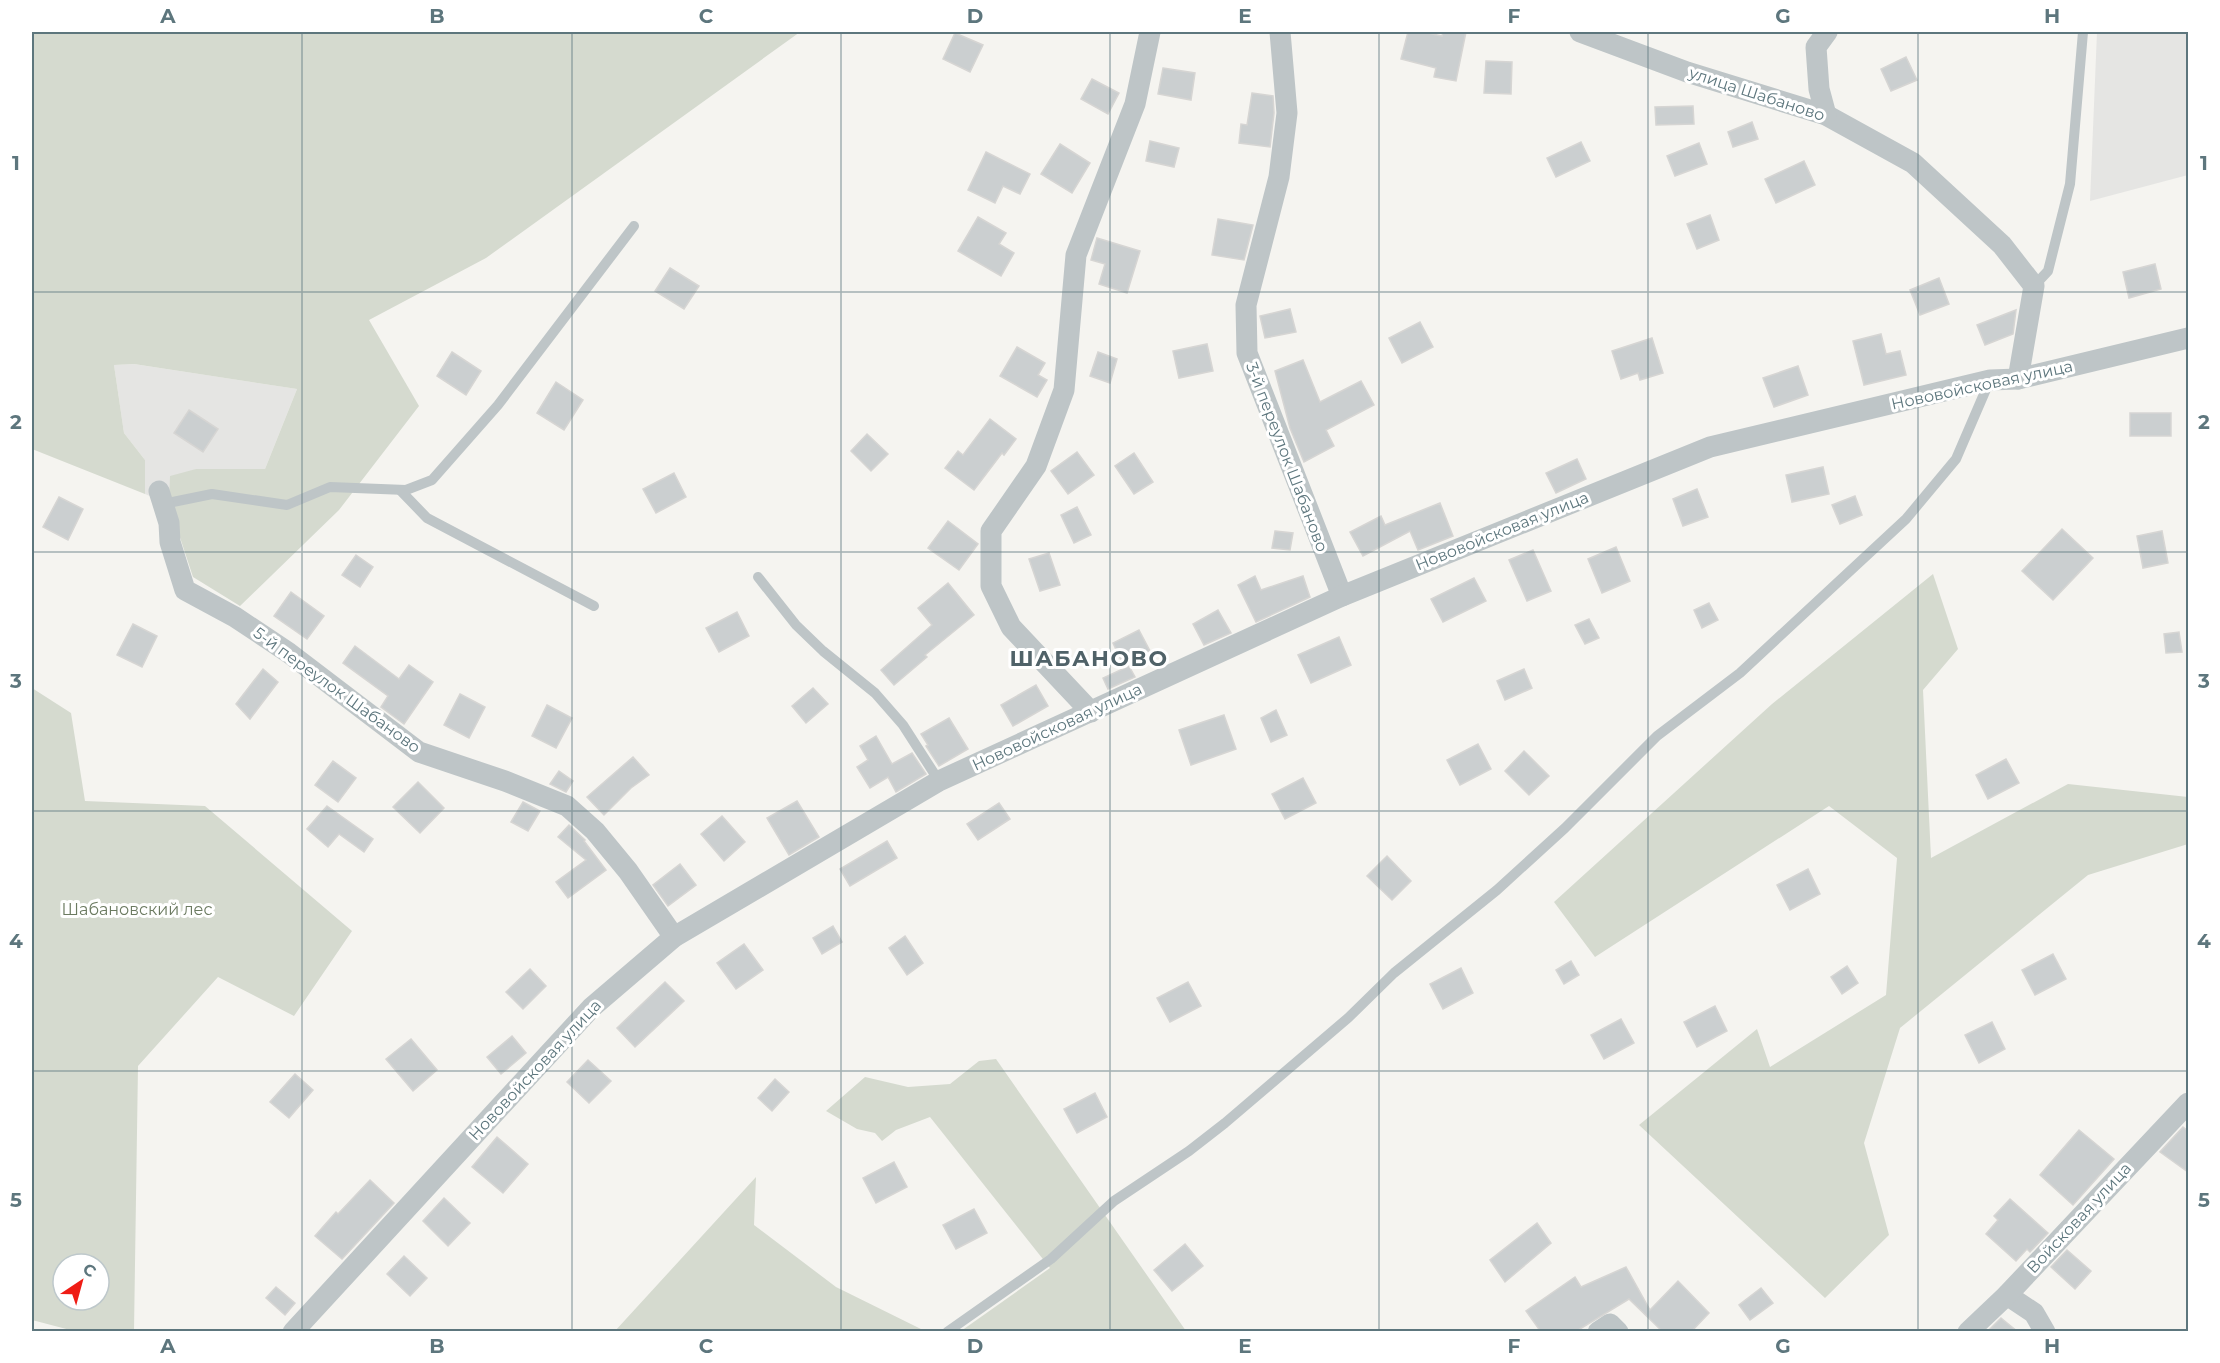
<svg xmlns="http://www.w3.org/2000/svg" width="2220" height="1363" viewBox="0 0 2220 1363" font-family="Montserrat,sans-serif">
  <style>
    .built { fill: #e5e5e3 }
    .green { fill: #d5dacf; fill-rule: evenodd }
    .building { fill: #cbcfd0; stroke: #d6d5d3; stroke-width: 1.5 }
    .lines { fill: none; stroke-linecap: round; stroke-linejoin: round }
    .lane { stroke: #bec5c7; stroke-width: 10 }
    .street { stroke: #bec5c7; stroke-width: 21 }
    .grid { fill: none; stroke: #5d767d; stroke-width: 1.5; stroke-opacity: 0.55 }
    .labels { text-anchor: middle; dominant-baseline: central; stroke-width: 6; stroke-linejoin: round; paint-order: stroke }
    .street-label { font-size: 16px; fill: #5d767d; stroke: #fff }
    .park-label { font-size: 16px; fill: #6b7a60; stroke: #fff }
    .district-label { font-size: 22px; font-weight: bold; letter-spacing: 1.5px; fill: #506268; stroke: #fff }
    .neatline { fill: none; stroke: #5d767d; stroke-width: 2 }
    .grid-label { font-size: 20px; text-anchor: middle; font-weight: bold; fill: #5d767d }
  </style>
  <rect width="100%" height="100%" fill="#f5f4f0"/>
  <g class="built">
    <polygon points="2097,32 2188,32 2188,175 2090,201"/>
    <polygon points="134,364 297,389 265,469 196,469 169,504 145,494 145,460 124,433 114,365"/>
  </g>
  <g class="green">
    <polygon points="32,32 800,32 486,258 369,320 419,406 339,510 240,606 193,577 169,504 170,476 196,469 265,469 297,389 134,364 114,365 124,433 145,460 145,494 32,449"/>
    <polygon points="1933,574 1958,649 1923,690 1931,858 2068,784 2188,797 2188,844 2088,875 1900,1028 1864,1143 1889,1235 1825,1298 1639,1125 1757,1029 1770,1067 1886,995 1897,858 1829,806 1595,957 1554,902 1772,704"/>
    <path d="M32,688L71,713L85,801L205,806L352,931L294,1016L218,977L138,1066L134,1331H74L32,1320ZM63,1264H99V1300H63Z"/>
    <polygon points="996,1059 1186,1331 961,1331 1050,1268 930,1117 896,1130 882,1141 875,1133 857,1129 826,1111 865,1077 908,1087 950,1084 979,1061"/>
    <polygon points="756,1177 754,1225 836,1287 925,1331 615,1331"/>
  </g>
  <g class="building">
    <polygon points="1408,32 1423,32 1442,36 1443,32 1466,32 1456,81 1434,77 1436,68 1401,59"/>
    <polygon points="955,33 983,45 970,72 943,59"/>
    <polygon points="1906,57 1917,80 1891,91 1881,69"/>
    <polygon points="1486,61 1512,62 1511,94 1484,93"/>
    <polygon points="1163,68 1195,73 1191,100 1158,94"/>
    <polygon points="1092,79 1119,93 1108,114 1081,99"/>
    <polygon points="1252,93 1273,96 1274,113 1270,147 1239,143 1241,124 1247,125"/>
    <polygon points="1693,106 1694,124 1656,125 1655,107"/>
    <polygon points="1752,122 1758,139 1733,147 1728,132"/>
    <polygon points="1150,141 1179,148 1174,167 1146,161"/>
    <polygon points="1581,142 1590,161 1556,177 1547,158"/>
    <polygon points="1699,143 1707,164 1675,176 1667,156"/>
    <polygon points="1060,144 1090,163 1072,193 1041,174"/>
    <polygon points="986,152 1030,174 1020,194 1003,186 995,203 968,190"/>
    <polygon points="1804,161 1815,185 1776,203 1765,179"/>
    <polygon points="1710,215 1719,240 1697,249 1687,224"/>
    <polygon points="978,217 1006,233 999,244 1014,253 1001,276 958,251"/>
    <polygon points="1218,219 1253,225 1244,260 1212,255"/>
    <polygon points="1097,238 1140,251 1127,293 1099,284 1105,264 1091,260"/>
    <polygon points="2155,264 2161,289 2129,298 2123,272"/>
    <polygon points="670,268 699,286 684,309 655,291"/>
    <polygon points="1939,278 1949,304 1920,315 1910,290"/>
    <polygon points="1290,309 1296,332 1265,338 1260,316"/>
    <polygon points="2016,310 2013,334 1985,345 1977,325"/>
    <polygon points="1420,322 1433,347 1402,363 1389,338"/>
    <polygon points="1881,334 1886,354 1900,351 1906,375 1864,385 1853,341"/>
    <polygon points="1652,338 1663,373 1640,380 1638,373 1621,379 1612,351"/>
    <polygon points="1207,344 1213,371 1179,378 1173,351"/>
    <polygon points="1017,347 1045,363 1038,375 1047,380 1037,397 1000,376"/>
    <polygon points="452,352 481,371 466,395 437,376"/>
    <polygon points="1098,352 1117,359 1110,383 1090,376"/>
    <polygon points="1303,360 1320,402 1361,381 1374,405 1326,430 1334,446 1304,462 1290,428 1275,371"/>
    <polygon points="1798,366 1808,395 1774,407 1763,378"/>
    <polygon points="556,382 583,400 564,430 537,413"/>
    <polygon points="189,410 218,429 203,452 174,433"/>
    <rect x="2130" y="413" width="41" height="23"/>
    <polygon points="990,419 1016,439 1004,455 1002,453 974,490 945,468 958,451 963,455"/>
    <polygon points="867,434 888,454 871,471 851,451"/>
    <polygon points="1077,452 1094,475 1068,494 1051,471"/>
    <polygon points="1134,453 1153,482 1134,494 1115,466"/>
    <polygon points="1577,459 1586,479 1556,493 1546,473"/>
    <polygon points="1823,467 1829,494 1792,502 1786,475"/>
    <polygon points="674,473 686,497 656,513 643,489"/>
    <polygon points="1697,489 1708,517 1683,526 1673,499"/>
    <polygon points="1855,496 1862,515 1840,524 1832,505"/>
    <polygon points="59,497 83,509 68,540 43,527"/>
    <polygon points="1440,503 1453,536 1418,550 1410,531 1363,556 1350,532 1381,516 1385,525"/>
    <polygon points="1077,507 1091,535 1074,543 1061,515"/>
    <polygon points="948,521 978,544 959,570 928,548"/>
    <polygon points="2062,529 2093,558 2053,600 2022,571"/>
    <polygon points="1275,531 1293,533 1290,550 1272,548"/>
    <polygon points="2162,531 2168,563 2143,568 2137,536"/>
    <polygon points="1616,547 1630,581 1602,593 1588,559"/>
    <polygon points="1533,550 1551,591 1527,601 1509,560"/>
    <polygon points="1049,553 1060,585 1040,591 1029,559"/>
    <polygon points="356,555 373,567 360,587 342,575"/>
    <polygon points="1255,576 1261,590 1303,576 1310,597 1256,622 1238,585"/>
    <polygon points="1474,578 1486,601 1443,622 1431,599"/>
    <polygon points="948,583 974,615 925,655 927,657 894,685 881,670 932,625 918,608"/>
    <polygon points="291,592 324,616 307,639 274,616"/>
    <polygon points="1709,603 1718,620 1702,628 1694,610"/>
    <polygon points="1218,610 1231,633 1204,645 1193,624"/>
    <polygon points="737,612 749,636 719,652 706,628"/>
    <polygon points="1589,619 1599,638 1585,644 1575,625"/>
    <polygon points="133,624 157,636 142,667 117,655"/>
    <polygon points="1139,630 1150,651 1123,664 1113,643"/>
    <polygon points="2179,632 2182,652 2166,653 2164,634"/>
    <polygon points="1339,637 1351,665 1311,683 1298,655"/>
    <polygon points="355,646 399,679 409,665 433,682 404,724 381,707 388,696 343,663"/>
    <polygon points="1129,666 1135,677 1108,689 1103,678"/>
    <polygon points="263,669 278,682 250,719 236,704"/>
    <polygon points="1524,669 1532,688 1505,700 1497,681"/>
    <polygon points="1036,685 1048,706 1013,726 1001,705"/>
    <polygon points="813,688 828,704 806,723 792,706"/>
    <polygon points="460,694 485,707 469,738 444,725"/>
    <polygon points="547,705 572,718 556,748 532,736"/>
    <polygon points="1276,710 1287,735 1271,742 1261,718"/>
    <polygon points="1224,715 1236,749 1191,765 1179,730"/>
    <polygon points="949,718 968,749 939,766 926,746 928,745 921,734"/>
    <polygon points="876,736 892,764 912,753 926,774 896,792 888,777 870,788 857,767 868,760 860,746"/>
    <polygon points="1478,744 1491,769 1460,785 1447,760"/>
    <polygon points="1524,751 1549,776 1529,795 1505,771"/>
    <polygon points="633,757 649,775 631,788 604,815 587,797"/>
    <polygon points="2006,759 2019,783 1988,799 1976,775"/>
    <polygon points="333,761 356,778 338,802 315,785"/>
    <polygon points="559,771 573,781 566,792 550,784"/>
    <polygon points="1303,778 1316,803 1285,819 1272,794"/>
    <polygon points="418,782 444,808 420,833 393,807"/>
    <polygon points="797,801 819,837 789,855 767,818"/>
    <polygon points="523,802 540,811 528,831 511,822"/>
    <polygon points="999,803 1010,819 978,840 967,824"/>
    <polygon points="327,806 373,839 364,852 339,834 328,847 307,829"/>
    <polygon points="722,816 745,842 724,861 701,834"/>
    <polygon points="569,825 585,840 584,841 606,870 568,898 556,882 586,860 558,837"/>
    <polygon points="887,841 897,858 850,886 840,869"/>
    <polygon points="1387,856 1411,881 1392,900 1367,876"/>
    <polygon points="680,864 696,885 668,906 653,885"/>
    <polygon points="1808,869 1820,894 1790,910 1777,885"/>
    <polygon points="833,926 842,942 822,954 813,938"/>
    <polygon points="905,936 923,963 907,975 889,948"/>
    <polygon points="744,944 763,970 736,989 717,963"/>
    <polygon points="2053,954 2066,979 2035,995 2022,970"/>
    <polygon points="1571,961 1579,975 1564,984 1556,970"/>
    <polygon points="1847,966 1858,983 1842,994 1831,977"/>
    <polygon points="1461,968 1473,993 1443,1009 1430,984"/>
    <polygon points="530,969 546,986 523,1009 506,992"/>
    <polygon points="665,982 684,1001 635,1047 617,1028"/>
    <polygon points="1188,982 1201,1006 1170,1022 1157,998"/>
    <polygon points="1715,1006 1727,1031 1697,1047 1684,1022"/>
    <polygon points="1621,1019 1634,1043 1604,1059 1591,1035"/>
    <polygon points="1992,1022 2005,1049 1979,1063 1965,1035"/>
    <polygon points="512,1036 526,1053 501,1074 487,1057"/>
    <polygon points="411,1039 437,1070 413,1091 386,1059"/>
    <polygon points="588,1060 611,1081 589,1103 567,1082"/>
    <polygon points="295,1074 313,1090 289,1118 270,1102"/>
    <polygon points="775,1079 789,1092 772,1111 758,1098"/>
    <polygon points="1095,1093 1107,1117 1077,1133 1064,1109"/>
    <polygon points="2183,1127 2188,1131 2188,1172 2160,1152"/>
    <polygon points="2079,1130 2114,1159 2073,1205 2040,1175"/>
    <polygon points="497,1137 528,1164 503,1193 472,1167"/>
    <polygon points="894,1162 907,1187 876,1203 863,1178"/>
    <polygon points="370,1180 394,1203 342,1259 315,1236 336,1212 338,1214"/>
    <polygon points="444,1198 470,1223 448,1246 423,1221"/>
    <polygon points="2010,1199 2048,1233 2030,1252 2027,1249 2016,1261 1986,1234 1998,1220 1994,1216"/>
    <polygon points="974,1209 987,1233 956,1249 943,1225"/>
    <polygon points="1537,1223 1551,1243 1505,1282 1490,1260"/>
    <polygon points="1185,1244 1203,1266 1172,1291 1154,1270"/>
    <polygon points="2067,1250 2091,1271 2075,1289 2051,1267"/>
    <polygon points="404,1256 427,1278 410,1296 387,1274"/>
    <polygon points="1626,1267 1650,1310 1678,1281 1709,1313 1691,1332 1663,1332 1629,1299 1575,1332 1541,1332 1526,1311 1575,1277 1581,1287"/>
    <polygon points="276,1287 295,1303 285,1315 266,1298"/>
    <polygon points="1761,1288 1773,1303 1750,1320 1739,1305"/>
    <polygon points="2001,1318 2018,1332 1987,1332"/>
  </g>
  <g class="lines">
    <g class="lane">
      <polyline points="2034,286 2048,271 2070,184 2083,32"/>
      <polyline points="400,490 427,518 594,606"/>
      <polyline points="163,504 212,494 287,505 330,487 406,490 432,480 498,405 634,226"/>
      <polyline points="758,577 796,625 823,651 875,693 903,725 939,781"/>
      <polyline points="947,1332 1051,1259 1114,1201 1189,1151 1225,1123 1348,1018 1394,973 1497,890 1565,828 1657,736 1740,673 1906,519 1956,459 1990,380"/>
    </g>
    <g class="street">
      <polyline points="1280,32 1287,113 1279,177 1246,305 1247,353 1342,596"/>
      <polyline points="1580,32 1687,72 1826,115 1913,163 2002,245 2034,286 2018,379"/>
      <polyline points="1826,115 1819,89 1816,47 1827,32"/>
      <polyline points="159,491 169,523 170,542 185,590 235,617 289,653 419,752 505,781 567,806 595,831 628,871 674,937"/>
      <polyline points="1091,712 1011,627 991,586 991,531 1036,466 1064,390 1076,255 1135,104 1150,32"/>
      <polyline points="2007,1295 2034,1313 2045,1332"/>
      <polyline points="293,1332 591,1008 674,937 939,781 1342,596 1710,447 1990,380 2018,379 2188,338"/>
      <polyline points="1598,1332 1610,1324 1618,1332"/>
      <polyline points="1968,1332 2007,1295 2188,1103"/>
    </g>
  </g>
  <path class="grid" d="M302,32V1332M572,32V1332M841,32V1332M1110,32V1332M1379,32V1332M1648,32V1332M1918,32V1332M32,292H2188M32,552H2188M32,811H2188M32,1071H2188"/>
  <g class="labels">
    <g class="street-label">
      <text transform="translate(1757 94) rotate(18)">улица Шабаново</text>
      <text transform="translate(1982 385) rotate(-12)">Нововойсковая улица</text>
      <text transform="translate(1287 457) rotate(69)">3-й переулок Шабаново</text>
      <text transform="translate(1502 531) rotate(-22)">Нововойсковая улица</text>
      <text transform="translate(337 690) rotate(36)">5-й переулок Шабаново</text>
      <text transform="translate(1057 727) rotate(-25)">Нововойсковая улица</text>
      <text transform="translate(535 1070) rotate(-47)">Нововойсковая улица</text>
      <text transform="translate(2079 1218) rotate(-47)">Войсковая улица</text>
    </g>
    <g class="park-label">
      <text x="137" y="909">Шабановский лес</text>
    </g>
    <g class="district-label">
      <text x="1089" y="658">ШАБАНОВО</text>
    </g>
  </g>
  <rect width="2220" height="1363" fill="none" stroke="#ffffff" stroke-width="66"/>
  <g transform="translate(81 1282) rotate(36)"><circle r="28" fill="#ffffff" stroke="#bec8cb" stroke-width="1.5"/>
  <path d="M0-4.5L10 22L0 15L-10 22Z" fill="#ef1c15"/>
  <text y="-9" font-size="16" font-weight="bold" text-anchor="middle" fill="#5d767d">С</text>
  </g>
  <rect x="33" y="33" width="2154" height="1297" class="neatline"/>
  <g class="grid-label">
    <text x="168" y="23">A</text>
    <text x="437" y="23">B</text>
    <text x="706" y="23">C</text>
    <text x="975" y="23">D</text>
    <text x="1245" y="23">E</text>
    <text x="1514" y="23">F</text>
    <text x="1783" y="23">G</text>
    <text x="2052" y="23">H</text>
    <text x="16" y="170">1</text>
    <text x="2204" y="170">1</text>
    <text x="16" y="429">2</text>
    <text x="2204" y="429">2</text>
    <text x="16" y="688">3</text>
    <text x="2204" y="688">3</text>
    <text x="16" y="948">4</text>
    <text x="2204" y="948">4</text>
    <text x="16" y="1207">5</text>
    <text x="2204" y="1207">5</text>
    <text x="168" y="1353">A</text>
    <text x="437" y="1353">B</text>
    <text x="706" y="1353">C</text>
    <text x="975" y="1353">D</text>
    <text x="1245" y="1353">E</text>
    <text x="1514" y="1353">F</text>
    <text x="1783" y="1353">G</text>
    <text x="2052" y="1353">H</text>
  </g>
</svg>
